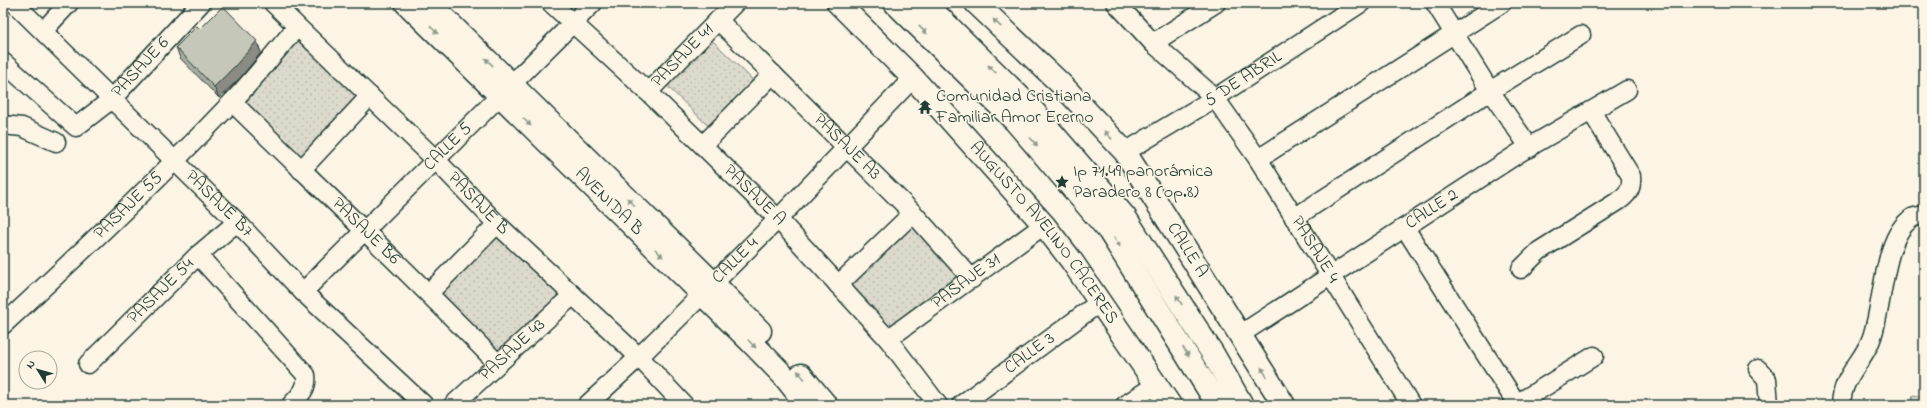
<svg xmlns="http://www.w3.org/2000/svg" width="1927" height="408" viewBox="0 0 1927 408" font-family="'Indie Flower',sans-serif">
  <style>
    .grass { fill: url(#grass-dots); stroke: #7e8c80 }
    .garden { fill: #dcdacc; stroke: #7e8c80 }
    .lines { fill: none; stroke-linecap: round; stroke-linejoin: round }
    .minor-casing { stroke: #1f3d34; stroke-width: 21 }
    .tertiary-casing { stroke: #1f3d34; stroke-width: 25 }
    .trunk-casing { stroke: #1f3d34; stroke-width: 25 }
    .minor { stroke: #fcf5e5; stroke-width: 18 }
    .tertiary { stroke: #fcf5e5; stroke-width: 22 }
    .trunk { stroke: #fcf5e5; stroke-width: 22 }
    .wall { fill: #a9ab9f; stroke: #1f3d34 }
    .shaded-wall { fill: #8a8b82; stroke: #1f3d34 }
    .building { fill: #c5c7b9; stroke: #1f3d34 }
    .oneway { fill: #8e998c }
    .labels { text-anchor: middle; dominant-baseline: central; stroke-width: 3.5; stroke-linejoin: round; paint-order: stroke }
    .street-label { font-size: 18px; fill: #1f3d34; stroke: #fcf5e5 }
    .poi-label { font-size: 18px; fill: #1f3d34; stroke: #fcf5e5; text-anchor: start }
  </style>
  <defs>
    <pattern id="grass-dots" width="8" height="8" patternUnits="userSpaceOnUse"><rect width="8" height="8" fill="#dcdacc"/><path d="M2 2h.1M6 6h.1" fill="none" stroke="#bcbcb0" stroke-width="1.8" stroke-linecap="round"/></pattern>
  </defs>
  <rect width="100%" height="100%" fill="#fcf5e5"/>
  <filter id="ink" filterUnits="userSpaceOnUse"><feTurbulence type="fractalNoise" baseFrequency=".025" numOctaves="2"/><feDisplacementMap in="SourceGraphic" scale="8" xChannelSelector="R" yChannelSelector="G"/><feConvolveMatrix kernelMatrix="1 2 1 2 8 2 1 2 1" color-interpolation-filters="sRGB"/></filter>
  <g filter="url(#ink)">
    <g class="grass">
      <polygon points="297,35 358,92 358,98 303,158 298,157 240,99"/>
      <polygon points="706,41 714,42 752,79 752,85 715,124 707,125 665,84"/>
      <polygon points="911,222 963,277 892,332 845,284"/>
      <polygon points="500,233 556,289 557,296 500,350 494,350 441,299 439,289"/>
    </g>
    <polygon class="garden" points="1913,395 1924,397 1924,405 1911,405"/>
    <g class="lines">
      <defs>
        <g id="minor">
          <path id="s1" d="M14,3L237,222L303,292L424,405"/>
          <path id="s2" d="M273,3L436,160L497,224L639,357L684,405"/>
          <path id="s3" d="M551,3L648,92L778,219L888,339L938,405"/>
          <path id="s4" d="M1116,3L1153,43L1215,98L1258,159L1411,405"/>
          <polyline points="1435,3 1490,91 1530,148"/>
          <path id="s5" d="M718,20L913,213L972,279"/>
          <polyline points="44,30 69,3"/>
          <polyline points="1153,43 1216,3"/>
          <path id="s6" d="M3,62L76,127L112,99L201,3"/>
          <path id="s7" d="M648,92L735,3"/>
          <path id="s8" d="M232,102C321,189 411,274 497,363"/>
          <polyline points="3,125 22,127 56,142"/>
          <polyline points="703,145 773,74"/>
          <path id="s9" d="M1125,152L1215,98L1361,3"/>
          <polyline points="1258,159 1502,3"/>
          <polyline points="301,170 370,96"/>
          <polyline points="1294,218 1490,91 1581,35"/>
          <polyline points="1405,228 1517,404"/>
          <path d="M198,255L306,375C308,389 300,395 291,405"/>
          <path d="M1521,269L1539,251L1620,200C1629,193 1632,188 1631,176L1591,111"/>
          <polyline points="838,285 913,213"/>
          <path id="s10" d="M303,292L593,3"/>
          <polyline points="429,293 497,224"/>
          <path id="s11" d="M3,325C81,253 158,180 231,103C254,79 275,52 297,27"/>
          <path id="s12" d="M1241,334L1519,153L1627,90"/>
          <path id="s13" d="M888,339L1044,225"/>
          <path id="s14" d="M88,364L198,255L237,222"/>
          <polyline points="1758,369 1767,379 1769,405"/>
          <path id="s15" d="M453,405L573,295"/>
          <path id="s16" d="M587,405L639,357L778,219L913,78"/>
          <path id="s17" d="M961,405L1100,302"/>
          <polyline points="1125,405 1157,384"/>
          <polyline points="1515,405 1594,356"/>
          <path d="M1841,405C1842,377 1860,365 1870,342C1884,311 1881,238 1912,218C1915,216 1920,216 1924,215"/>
        </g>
        <g id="tertiary">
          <path id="s18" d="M406,3L751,342L783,375L807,405"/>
          <polyline points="429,3 713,283 760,331"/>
          <path id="s19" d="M838,3L913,78L1044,225L1071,260L1170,405"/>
          <path id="s20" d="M976,3L1062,85L1125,152L1284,405"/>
          <polyline points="801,375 826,405"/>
        </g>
        <g id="trunk">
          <polyline points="895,3 1015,121 1109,231 1218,405"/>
          <polyline points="925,3 1029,106 1125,217 1213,354 1242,405"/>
        </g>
      </defs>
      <use href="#minor" class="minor-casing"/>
      <use href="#tertiary" class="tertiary-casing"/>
      <use href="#trunk" class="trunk-casing"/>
      <use href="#minor" class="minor"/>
      <use href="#tertiary" class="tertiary"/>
      <use href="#trunk" class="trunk"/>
    </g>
    <polygon class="wall" points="200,29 257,41 261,53 240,78 219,98 180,58 176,47"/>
    <polygon class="shaded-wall" points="257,41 261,53 240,78 219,98 214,87"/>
    <polygon class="building" points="223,6 257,41 235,66 214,87 176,47 197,26 200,29"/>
    <defs><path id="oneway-solid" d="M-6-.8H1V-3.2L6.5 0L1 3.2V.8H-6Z"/></defs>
    <g class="oneway">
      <use href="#oneway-solid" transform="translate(997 23) rotate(-136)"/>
      <use href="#oneway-solid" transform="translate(434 30) rotate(45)"/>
      <use href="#oneway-solid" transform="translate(923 30) rotate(44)"/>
      <use href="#oneway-solid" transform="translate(489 62) rotate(-136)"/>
      <use href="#oneway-solid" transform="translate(992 69) rotate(-136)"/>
      <use href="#oneway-solid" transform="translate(527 122) rotate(45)"/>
      <use href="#oneway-solid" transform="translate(1108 135) rotate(-133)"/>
      <use href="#oneway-solid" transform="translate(1034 142) rotate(49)"/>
      <use href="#oneway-solid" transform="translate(631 202) rotate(-135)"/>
      <use href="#oneway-solid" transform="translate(1117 242) rotate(58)"/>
      <use href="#oneway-solid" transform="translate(659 253) rotate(45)"/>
      <use href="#oneway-solid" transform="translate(1179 300) rotate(-123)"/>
      <use href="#oneway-solid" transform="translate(752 344) rotate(45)"/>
      <use href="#oneway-solid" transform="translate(1186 352) rotate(58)"/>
      <use href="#oneway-solid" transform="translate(1264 372) rotate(-121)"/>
      <use href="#oneway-solid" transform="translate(801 375) rotate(-131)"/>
    </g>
  </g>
  <defs>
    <symbol id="temple-bare" viewBox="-9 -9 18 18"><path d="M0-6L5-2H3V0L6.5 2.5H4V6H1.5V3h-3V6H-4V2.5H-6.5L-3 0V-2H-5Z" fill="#1f3d34" stroke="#fcf5e5" stroke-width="2.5" paint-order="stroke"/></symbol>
    <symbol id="sight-bare" viewBox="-9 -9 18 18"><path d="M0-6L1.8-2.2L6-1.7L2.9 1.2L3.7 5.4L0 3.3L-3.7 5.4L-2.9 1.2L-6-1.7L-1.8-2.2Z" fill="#1f3d34" stroke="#fcf5e5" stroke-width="2.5" paint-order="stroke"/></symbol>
  </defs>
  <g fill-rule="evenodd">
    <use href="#temple-bare" x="915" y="97" width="20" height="20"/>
    <use href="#sight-bare" x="1052" y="172" width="20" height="20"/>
  </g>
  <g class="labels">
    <g class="street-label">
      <text stroke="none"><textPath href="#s7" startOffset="50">PASAJE 41</textPath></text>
      <text stroke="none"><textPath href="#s6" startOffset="186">PASAJE 6</textPath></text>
      <text stroke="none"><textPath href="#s9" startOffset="139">5 DE ABRIL</textPath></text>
      <text stroke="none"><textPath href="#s5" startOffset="181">PASAJE A3</textPath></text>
      <text stroke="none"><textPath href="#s10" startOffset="205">CALLE 5</textPath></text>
      <text stroke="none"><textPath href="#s3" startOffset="280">PASAJE A</textPath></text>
      <text stroke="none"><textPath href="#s18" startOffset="284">AVENIDA B</textPath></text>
      <text stroke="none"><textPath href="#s2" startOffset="287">PASAJE B</textPath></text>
      <text stroke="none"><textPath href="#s1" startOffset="287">PASAJE B7</textPath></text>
      <text stroke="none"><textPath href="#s11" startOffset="173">PASAJE 55</textPath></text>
      <text stroke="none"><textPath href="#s12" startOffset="228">CALLE 2</textPath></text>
      <text stroke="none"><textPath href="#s8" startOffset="186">PASAJE B6</textPath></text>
      <text stroke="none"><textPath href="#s19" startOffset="309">AUGUSTO AVELINO CÁCERES</textPath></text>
      <text stroke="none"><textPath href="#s20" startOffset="327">CALLE A</textPath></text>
      <text stroke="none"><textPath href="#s4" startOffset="319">PASAJE 4</textPath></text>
      <text stroke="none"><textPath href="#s16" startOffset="207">CALLE 4</textPath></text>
      <text stroke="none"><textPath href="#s13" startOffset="97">PASAJE 31</textPath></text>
      <text stroke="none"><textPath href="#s14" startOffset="103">PASAJE 54</textPath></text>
      <text stroke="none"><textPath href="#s15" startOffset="81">PASAJE 43</textPath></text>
      <text stroke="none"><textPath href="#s17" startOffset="86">CALLE 3</textPath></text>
    </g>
    <g class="poi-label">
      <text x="936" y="97">Comunidad Cristiana<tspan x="936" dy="21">Familiar Amor Ererno</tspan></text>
      <text x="1073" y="172">Ip 71.49 panorámica<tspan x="1073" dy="21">Paradero 8 (op.8)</tspan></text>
    </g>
  </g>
  <rect width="1927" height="408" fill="none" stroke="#fcf5e5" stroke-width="16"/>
  <rect x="8" y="8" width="1911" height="392" fill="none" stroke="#1f3d34" stroke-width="1.5" filter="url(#ink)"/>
  <g transform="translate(38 370) rotate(307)"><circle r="19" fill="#fcf5e5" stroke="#a4ab9e"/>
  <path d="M0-3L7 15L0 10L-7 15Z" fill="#1f3d34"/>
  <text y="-6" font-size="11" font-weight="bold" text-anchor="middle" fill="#1f3d34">N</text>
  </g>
</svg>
